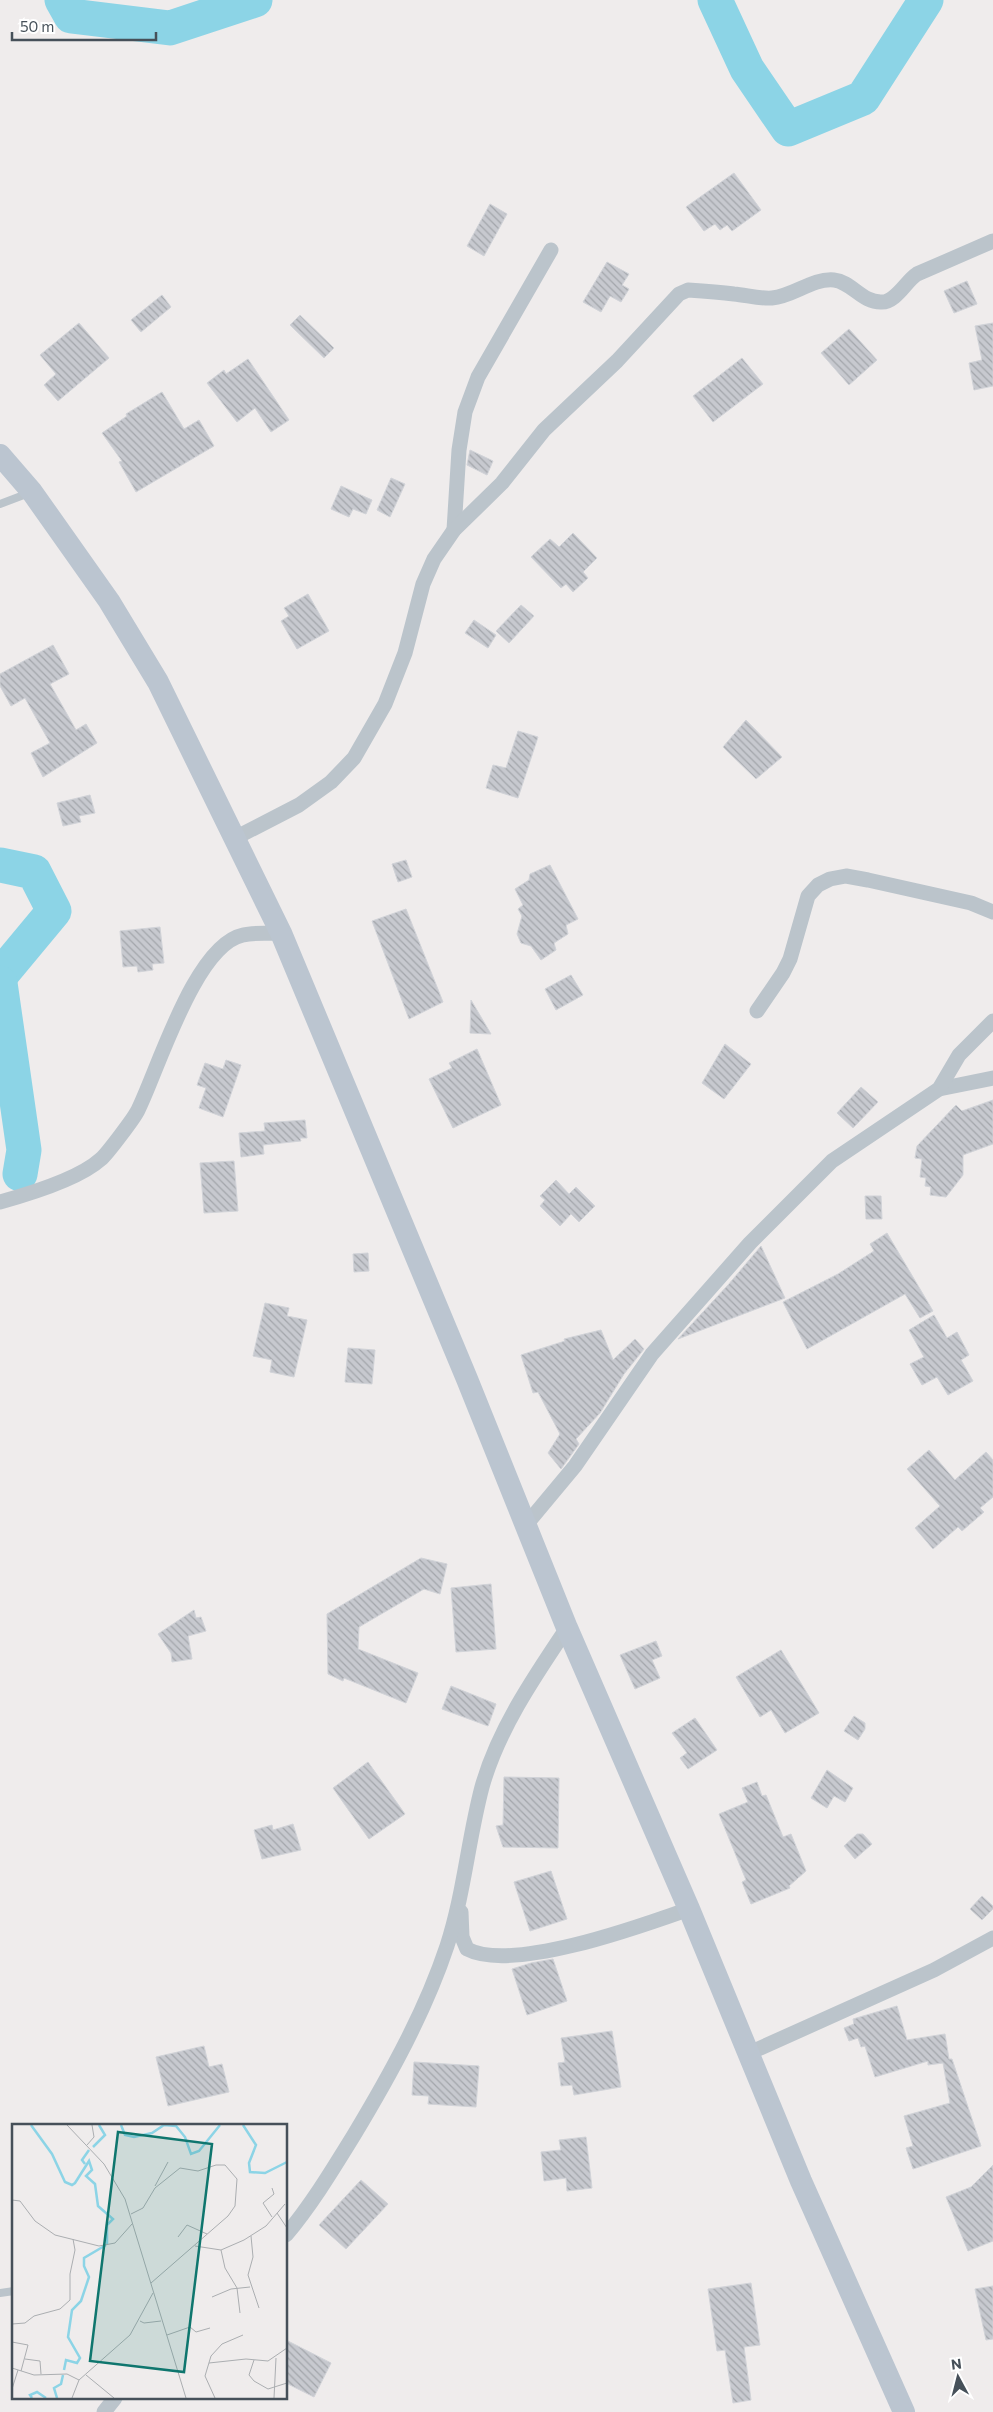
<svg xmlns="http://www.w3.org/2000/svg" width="993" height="2412" viewBox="0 0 993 2412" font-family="Commissioner,sans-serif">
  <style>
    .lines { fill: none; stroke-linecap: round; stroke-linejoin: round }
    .river { stroke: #8cd4e6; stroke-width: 35 }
    .building { fill: url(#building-back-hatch); stroke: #d1d3d8 }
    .lane { stroke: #bbc4cb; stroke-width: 8 }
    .street { stroke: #bbc4cb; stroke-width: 15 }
    .secondary { stroke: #bbc5d0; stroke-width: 22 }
    .inset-river { fill: none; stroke: #8cd4e6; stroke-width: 2.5 }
    .inset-road { fill: none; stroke: #abaeb1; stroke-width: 1 }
    .view { fill: #0f766e; fill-opacity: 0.15; stroke: #0f766e; stroke-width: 2.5 }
    .inset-edge { fill: none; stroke: #465059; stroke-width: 2.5 }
  </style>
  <defs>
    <pattern id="building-back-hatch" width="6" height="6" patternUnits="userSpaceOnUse" patternTransform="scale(1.25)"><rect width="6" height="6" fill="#c7c9cf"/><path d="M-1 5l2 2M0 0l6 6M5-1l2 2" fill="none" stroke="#a3a6ab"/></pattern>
  </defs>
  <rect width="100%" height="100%" fill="#efecec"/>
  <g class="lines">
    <g class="river">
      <polyline points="62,0 71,16 170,28 255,0"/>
      <polyline points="715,0 747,69 788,129 863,98 926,0"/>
      <polyline points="0,865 34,872 54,911 0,976"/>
      <polyline points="0,983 24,1150 20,1174"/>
    </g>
  </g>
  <g class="building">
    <polygon points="734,173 761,210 732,231 727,225 720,230 715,224 704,231 686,207"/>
    <polygon points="490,204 507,214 484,256 467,246"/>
    <polygon points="607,262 629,274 622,285 629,289 621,302 610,296 601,312 583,302"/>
    <polygon points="967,281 977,304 954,313 944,291"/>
    <polygon points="162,295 171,307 141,332 131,320"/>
    <polygon points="300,315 334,348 324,358 290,325"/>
    <polygon points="79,323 109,358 58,401 44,385 56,374 40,355"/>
    <polygon points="993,323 993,386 974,390 969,363 982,360 975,326"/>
    <polygon points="849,329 877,360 849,385 821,353"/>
    <polygon points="742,358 763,384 713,422 693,396"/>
    <polygon points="248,359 289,420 271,432 255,408 237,422 207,383 224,370 226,374"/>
    <polygon points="162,392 184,429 199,420 214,446 136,492 119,462 122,461 102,433 127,416 126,414"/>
    <polygon points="470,450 493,461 487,475 467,465"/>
    <polygon points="391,478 405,484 390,517 377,510"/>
    <polygon points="341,486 372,500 366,514 353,509 349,517 331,509"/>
    <polygon points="573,533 597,558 583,572 588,578 573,592 566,584 561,588 531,557 550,539 559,547"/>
    <polygon points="308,594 329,631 297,649 281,621 289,616 284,608"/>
    <polygon points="521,605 534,616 509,643 496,631"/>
    <polygon points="474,620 496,635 488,648 465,633"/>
    <polygon points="53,645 69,674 50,684 76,730 86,724 97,743 43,777 31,753 50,743 25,698 11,706 0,686 0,674"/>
    <polygon points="746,720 782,757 756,779 723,747"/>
    <polygon points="518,731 538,737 518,798 486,788 493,765 506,768"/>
    <polygon points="90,795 95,813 79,816 81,822 63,826 57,803"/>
    <polygon points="406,860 412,877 398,882 392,864"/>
    <polygon points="550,865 578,919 566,925 568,934 554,943 556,950 541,960 531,946 521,943 517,934 522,916 518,909 523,905 515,889 529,880 530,874"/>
    <polygon points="406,909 443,1002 409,1019 372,921"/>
    <polygon points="160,927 164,963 152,964 153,970 138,972 137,966 123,967 120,931"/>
    <polygon points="571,975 583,995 556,1010 545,989"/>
    <polygon points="471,1000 491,1034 470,1033"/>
    <polygon points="725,1044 751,1064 724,1099 702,1083"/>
    <polygon points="477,1049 501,1105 453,1128 429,1079 452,1068 449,1063"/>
    <polygon points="226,1060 241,1065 223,1117 199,1108 206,1088 197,1085 205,1063 223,1069"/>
    <polygon points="861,1087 878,1102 853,1128 837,1113"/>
    <polygon points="993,1100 993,1144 963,1155 963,1175 946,1197 930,1195 931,1187 925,1186 926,1178 920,1177 922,1159 915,1158 917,1146 956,1105 962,1111"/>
    <polygon points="305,1120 307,1138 300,1138 301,1141 263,1145 264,1154 241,1157 239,1133 265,1131 264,1123"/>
    <polygon points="234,1161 238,1211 204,1213 200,1163"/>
    <polygon points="556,1180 569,1194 576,1187 595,1206 579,1222 571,1214 560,1226 540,1206 545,1200 540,1196"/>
    <polygon points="865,1196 881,1196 882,1219 866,1219"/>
    <polygon points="887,1233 933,1311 920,1318 905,1294 807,1349 783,1302 838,1274 874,1251 870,1244"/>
    <polygon points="761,1246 785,1298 678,1339 728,1285"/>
    <polygon points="368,1253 369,1271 354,1272 353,1254"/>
    <polygon points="265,1303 289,1308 287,1316 307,1320 294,1377 270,1372 272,1360 253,1356"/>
    <polygon points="934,1315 947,1338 957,1332 969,1355 961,1360 973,1381 948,1395 937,1377 922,1385 910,1364 924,1357 909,1330"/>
    <polygon points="601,1330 613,1360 635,1339 644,1349 624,1374 600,1413 576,1439 579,1444 561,1469 548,1453 560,1434 538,1392 533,1393 521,1355 565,1341 564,1339"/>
    <polygon points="348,1348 375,1350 372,1384 345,1382"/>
    <polygon points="929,1450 955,1480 986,1452 993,1460 993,1497 980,1508 984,1512 962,1531 958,1527 933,1549 915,1528 940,1506 907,1469"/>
    <polygon points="421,1558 447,1564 440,1594 424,1589 359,1627 358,1649 418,1673 406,1703 344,1678 343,1681 328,1674 327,1614"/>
    <polygon points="491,1584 496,1649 456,1652 451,1588"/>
    <polygon points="194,1610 196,1618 201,1617 206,1631 188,1636 192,1659 172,1662 171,1653 158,1634"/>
    <polygon points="656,1641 662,1656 652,1660 660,1678 635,1689 620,1655"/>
    <polygon points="781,1650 819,1713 785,1733 771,1710 760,1717 736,1677"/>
    <polygon points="451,1686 496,1704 488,1726 442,1709"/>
    <polygon points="854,1716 865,1723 865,1729 858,1740 844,1731"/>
    <polygon points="695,1718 717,1750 688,1769 680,1758 687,1753 672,1733"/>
    <polygon points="368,1762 405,1814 369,1839 333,1788"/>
    <polygon points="827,1770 853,1788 845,1802 834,1796 827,1808 811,1798"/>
    <polygon points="504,1777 559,1778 558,1848 503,1847 496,1826 503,1825"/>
    <polygon points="757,1782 762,1796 766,1795 783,1837 791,1834 806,1871 789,1886 790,1888 751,1904 742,1882 746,1880 719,1814 748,1802 742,1788"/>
    <polygon points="293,1824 301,1850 262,1859 254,1830 272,1825 273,1830"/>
    <polygon points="857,1834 863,1834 872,1844 855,1859 844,1846"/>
    <polygon points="551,1871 567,1919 530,1931 514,1882"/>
    <polygon points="982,1896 993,1906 993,1909 982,1920 970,1909"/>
    <polygon points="553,1959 567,2001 527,2015 512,1969 531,1963"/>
    <polygon points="897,2006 907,2040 945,2034 949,2059 952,2059 981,2146 913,2169 906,2148 913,2146 904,2116 950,2103 943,2063 928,2065 928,2061 875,2077 865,2046 861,2047 858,2038 849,2041 844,2028 854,2024 853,2019"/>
    <polygon points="612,2031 621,2087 574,2095 572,2085 561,2086 558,2063 565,2062 561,2038"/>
    <polygon points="204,2046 209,2067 222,2064 229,2092 168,2106 156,2057"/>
    <polygon points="414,2062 479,2066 476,2107 428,2104 429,2096 412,2095"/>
    <polygon points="586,2137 592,2188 567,2191 566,2178 544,2181 541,2152 561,2150 559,2140"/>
    <polygon points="993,2165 993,2241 968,2251 946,2197 971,2187"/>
    <polygon points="361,2180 388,2204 346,2249 319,2225"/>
    <polygon points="751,2283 760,2345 744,2347 751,2400 733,2403 725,2350 717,2351 708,2289"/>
    <polygon points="993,2286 993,2339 986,2340 975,2289"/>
    <polygon points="286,2340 331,2363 314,2397 286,2383"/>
  </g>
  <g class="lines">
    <g class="lane">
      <polyline points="0,504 29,493"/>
      <polyline points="0,2293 14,2291"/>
    </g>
    <g class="street">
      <polyline points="454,530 459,450 465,412 478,377 551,250"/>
      <path d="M235,838L299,805L331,782L354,758L385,704L405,653L423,584L434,559L454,530L502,483L544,430L617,361L679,294L688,290C703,291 718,292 734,294C746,295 760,299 772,298C794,296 812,278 834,280C852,282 862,303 882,302C896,302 906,281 917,274L993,241"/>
      <polyline points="757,1011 783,973 790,959 808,896 818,885 830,879 846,876 868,880 971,903 993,912"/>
      <polyline points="939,1089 993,1078"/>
      <path d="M0,1202C29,1194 79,1179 101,1159C107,1154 135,1117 138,1110C158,1070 195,945 243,935C255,932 269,934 281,933"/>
      <polyline points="525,1526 575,1466 652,1354 750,1243 832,1161 939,1089 959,1055 993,1021"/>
      <path d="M461,1912L462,1937L467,1949C512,1973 641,1926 689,1909"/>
      <polyline points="747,2054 934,1970 993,1938"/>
      <path d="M286,2235C312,2204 333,2169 354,2135C390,2075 425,2012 447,1946C464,1894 468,1840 482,1787C498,1730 534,1677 567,1628"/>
      <polyline points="104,2412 115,2398"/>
    </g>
    <polyline class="secondary" points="0,455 32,492 109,601 158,682 281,933 467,1379 567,1628 689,1909 801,2181 904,2412"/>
  </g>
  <g transform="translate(12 2124)">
    <rect width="275" height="275" fill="#efecec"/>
    <path class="inset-river" d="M19,1L40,30L53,58L60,61L63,59L77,37L80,46L74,52L83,60L86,82L101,95L95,101V120M109,1L113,11L122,13L140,9L152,1L164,2L173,13L179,30L187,27L208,1M231,1L244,21L237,39L238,48L253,49L275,38M81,23L93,11L87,1M73,40L70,36L77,26M52,246L54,236L65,239L68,234L56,213L60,186L69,177L77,153L72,142V134L94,121M20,274L18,271L25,268L34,274M45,274L42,264L49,260L51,251"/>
    <path class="inset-road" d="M55,1L92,40L113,75L174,274M75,21L82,13L80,1M143,62L156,38M260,64L262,70L251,79L260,93M0,76L8,77L23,97L43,111L87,122L103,119L120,100M265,89L275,104M119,90L131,84L143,64L168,44L186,47L204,41H213L225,55L223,82L216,92L139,159M239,112L241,133L236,151L247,184M166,113L175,101L195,110M183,122L209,126L232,116L254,102L273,80M209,126L213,144L225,164L228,189M200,173L219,165L238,163M128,197L132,199L149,197M0,200L13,199L22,192L48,185L58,176V150L63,126L61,115M155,211L178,203L184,208L198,204M0,218L16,221L9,247M13,235L28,237L29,250M242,236L237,251L242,257L256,265L275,259M197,239L234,235L256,237L275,224M0,244L22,251L55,250L67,256M74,251L102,274M0,265L6,246M60,274L67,256L118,211L141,169M203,274L193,252L199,232L210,220L231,211M262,274L264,234"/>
    <path class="view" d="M106,8L200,20L172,248L78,237Z"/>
    <rect width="275" height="275" class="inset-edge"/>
  </g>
  <g transform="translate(958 2377) rotate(353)" stroke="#ffffff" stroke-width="4" paint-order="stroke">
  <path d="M0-4L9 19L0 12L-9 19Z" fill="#465059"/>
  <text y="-8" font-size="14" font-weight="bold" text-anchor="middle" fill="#465059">N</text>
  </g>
  <path d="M12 32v8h144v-8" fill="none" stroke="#465059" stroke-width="2.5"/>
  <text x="20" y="32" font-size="15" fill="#465059" stroke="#ffffff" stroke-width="4" paint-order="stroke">50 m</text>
</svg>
